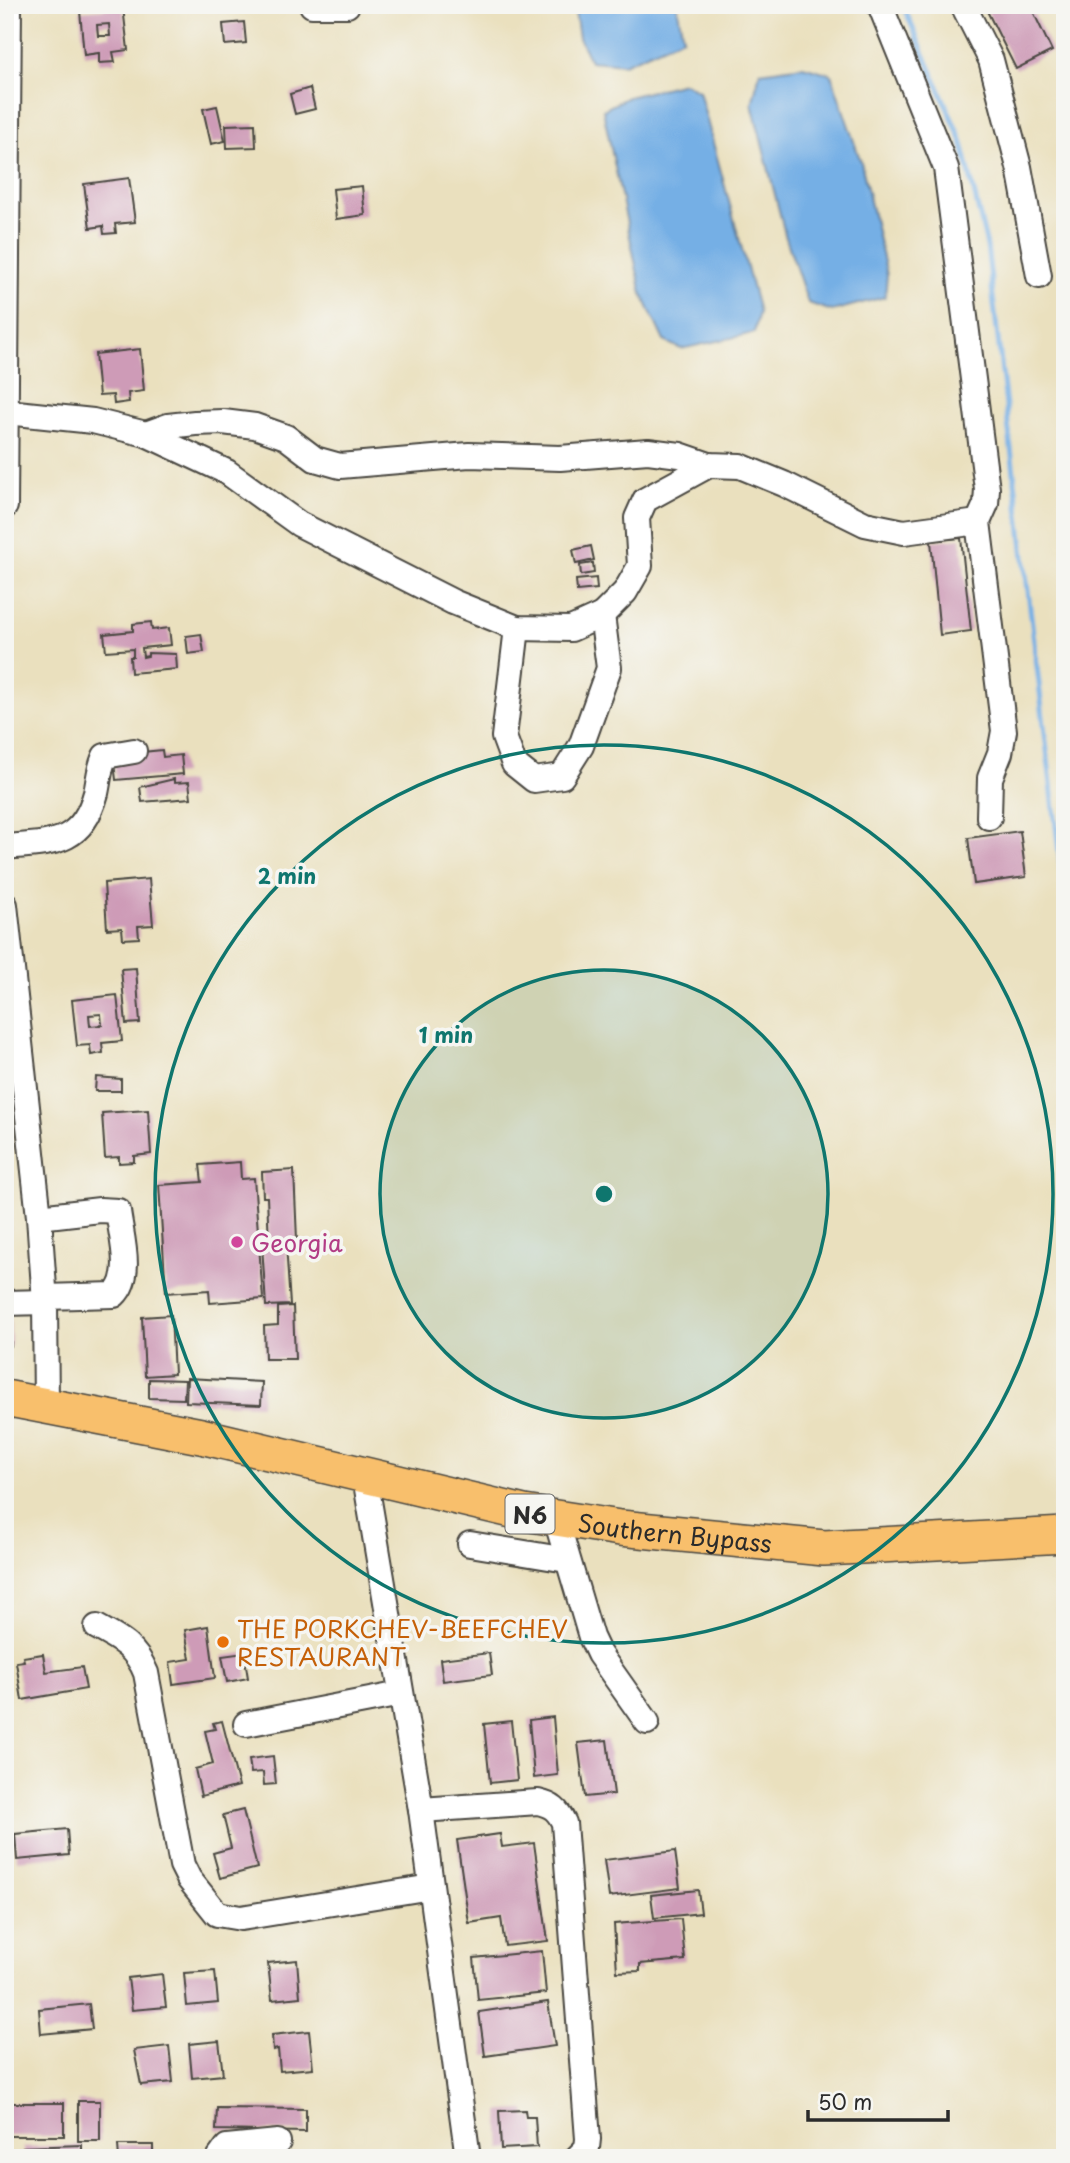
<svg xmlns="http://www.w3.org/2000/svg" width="1070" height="2163" viewBox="0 0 1070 2163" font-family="'Playpen Sans',sans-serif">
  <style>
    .water { fill: #74afe5; stroke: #506d88; stroke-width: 2 }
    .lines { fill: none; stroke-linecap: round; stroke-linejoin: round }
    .stream { stroke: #74afe5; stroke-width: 5 }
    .building { fill: #ce9bb7; fill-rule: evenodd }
    .minor-casing { stroke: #484641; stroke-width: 28 }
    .highway-casing { stroke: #484641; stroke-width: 38 }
    .minor { stroke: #fff; stroke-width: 24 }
    .highway { stroke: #f8bf6c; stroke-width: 35 }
    .ring { fill: none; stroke: #0f766e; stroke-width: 3.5 }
    .hotel-dot { fill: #d1479c; stroke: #f6f6f2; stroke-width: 2.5 }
    .food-dot { fill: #e8710a; stroke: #f6f6f2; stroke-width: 2.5 }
    .labels { text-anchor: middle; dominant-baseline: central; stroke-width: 7; stroke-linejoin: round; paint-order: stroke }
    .shield { fill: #f6f6f2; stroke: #686867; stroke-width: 2 }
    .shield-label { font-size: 23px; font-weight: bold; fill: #2b2b2b }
    .hotel-label { font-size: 24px; fill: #b23c85; stroke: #f6f6f2; text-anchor: start }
    .street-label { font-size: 24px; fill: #2b2b2b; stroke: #f6f6f2 }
    .food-label { font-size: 24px; fill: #c56008; stroke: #f6f6f2; text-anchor: start }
    .centre { fill: #0f766e; stroke: #f6f6f2; stroke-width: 3.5 }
    .ring-label { font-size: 21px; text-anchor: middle; font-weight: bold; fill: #0f766e; stroke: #f6f6f2; stroke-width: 7; stroke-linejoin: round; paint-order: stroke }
  </style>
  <rect width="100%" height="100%" fill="#f6f6f2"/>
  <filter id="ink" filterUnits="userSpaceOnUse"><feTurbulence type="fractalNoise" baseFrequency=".0143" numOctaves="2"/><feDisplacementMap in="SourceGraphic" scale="14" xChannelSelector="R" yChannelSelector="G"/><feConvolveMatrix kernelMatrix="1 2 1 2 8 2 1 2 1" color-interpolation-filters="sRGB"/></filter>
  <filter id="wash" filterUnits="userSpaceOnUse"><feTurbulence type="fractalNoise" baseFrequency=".00686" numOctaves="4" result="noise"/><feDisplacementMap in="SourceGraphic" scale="28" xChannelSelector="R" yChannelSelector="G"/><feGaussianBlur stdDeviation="1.57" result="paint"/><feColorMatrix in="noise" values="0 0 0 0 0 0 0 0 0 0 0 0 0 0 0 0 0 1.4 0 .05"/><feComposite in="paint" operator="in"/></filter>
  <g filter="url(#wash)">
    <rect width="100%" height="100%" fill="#eae0be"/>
    <g class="water">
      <polygon points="574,5 677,5 683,38 624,64 590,61 579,38"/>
      <polygon points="803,66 831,74 861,162 887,275 885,297 832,311 808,303 786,238 752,104 760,72"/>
      <polygon points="684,83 699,91 759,312 754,333 681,349 664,341 642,294 603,110 628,97"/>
    </g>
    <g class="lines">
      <polyline class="stream" points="903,5 962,142 987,246 1065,902"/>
    </g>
    <g id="blocks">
      <g class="building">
        <polygon points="217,5 241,5 241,10 218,12"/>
        <polygon points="984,5 1030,5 1052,51 1016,69"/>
        <path d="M123,7L128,50L113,52L115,62L99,63V53L84,55L80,11ZM109,24L110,36H98L97,25Z"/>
        <polygon points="244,22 246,43 225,45 223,24"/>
        <polygon points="310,88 315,109 295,114 290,94"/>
        <polygon points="217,106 225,141 211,144 203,109"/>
        <polygon points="255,124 256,147 227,148 226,125"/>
        <polygon points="129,178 135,222 115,224 116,233 104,234 103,226 90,228 84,184"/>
        <polygon points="362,186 365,215 336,219 333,189"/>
        <polygon points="140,349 144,391 128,393 129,402 114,404 113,395 99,396 95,354"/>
        <polygon points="961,538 971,631 940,635 931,541"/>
        <polygon points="591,546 594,560 576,564 573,550"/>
        <polygon points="593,563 594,573 581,575 580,565"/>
        <polygon points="596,578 597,589 577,591 576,580"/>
        <polygon points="151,622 152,630 169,628 171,645 142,648 143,657 148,656 148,653 176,654 177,669 131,673 130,657 133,657 133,649 106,651 104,634 133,631 133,624"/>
        <polygon points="201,634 204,652 188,654 186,636"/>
        <polygon points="162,750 163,757 181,755 183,774 116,780 114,762 144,759 143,752"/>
        <polygon points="174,779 174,783 189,782 191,798 142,802 140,787"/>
        <polygon points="1020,831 1026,877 974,884 968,838"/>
        <polygon points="149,879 153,925 138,926 139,938 123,939 122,928 107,929 104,883"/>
        <polygon points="136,968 140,1023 126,1024 121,969"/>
        <path d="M117,995L122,1041L102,1043L103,1053L91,1055L90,1045L77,1046L72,1000ZM101,1014L102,1025L90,1026L89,1015Z"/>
        <polygon points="96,1077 121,1079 121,1091 95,1091"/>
        <polygon points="148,1110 151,1154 134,1156 134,1162 119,1163 119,1157 105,1158 102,1113"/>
        <polygon points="240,1162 241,1179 254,1178 263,1299 210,1303 209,1290 166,1293 159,1185 202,1182 200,1165"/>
        <polygon points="294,1170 297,1240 269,1242 267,1197 263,1197 262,1172"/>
        <polygon points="5,1218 11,1218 7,1275 5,1275"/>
        <polygon points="286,1244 290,1305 266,1306 262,1245"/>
        <polygon points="293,1306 295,1359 265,1359 264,1326 278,1325 278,1307"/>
        <polygon points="171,1315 174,1374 145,1376 142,1317"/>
        <polygon points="5,1316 10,1316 11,1346 5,1346"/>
        <polygon points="187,1378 262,1382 261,1405 186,1402"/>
        <polygon points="149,1379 185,1380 184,1399 149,1398"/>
        <polygon points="208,1626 215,1678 173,1684 170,1662 190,1659 185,1630"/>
        <polygon points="244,1653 248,1678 227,1682 222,1656"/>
        <polygon points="489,1653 492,1675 443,1681 440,1659"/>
        <polygon points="43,1654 46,1672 82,1667 86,1689 22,1700 16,1662 24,1661 23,1657"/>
        <polygon points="553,1717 558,1775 534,1778 529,1720"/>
        <polygon points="222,1721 239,1786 201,1796 195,1769 213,1764 205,1731 215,1729 213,1723"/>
        <polygon points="511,1721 517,1780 490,1783 484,1724"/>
        <polygon points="607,1740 614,1794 585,1797 578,1743"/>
        <polygon points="273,1756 276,1784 264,1785 263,1772 251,1773 249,1759"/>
        <polygon points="243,1810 257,1868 220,1878 213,1853 231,1848 223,1815"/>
        <polygon points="67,1829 69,1855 17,1860 15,1834"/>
        <polygon points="500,1834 502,1847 534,1843 548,1941 505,1946 501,1918 469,1923 457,1840"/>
        <polygon points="675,1851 680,1888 609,1897 604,1860"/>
        <polygon points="698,1890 701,1913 654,1918 651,1895"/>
        <polygon points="681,1919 685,1960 640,1964 640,1971 617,1972 614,1924"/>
        <polygon points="542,1951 546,1993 478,2000 474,1958"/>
        <polygon points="297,1960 300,1997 272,2000 268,1963"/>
        <polygon points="215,1971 218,2003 187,2006 184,1973"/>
        <polygon points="162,1974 166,2007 132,2010 128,1978"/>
        <polygon points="548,2002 555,2046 485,2056 479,2012"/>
        <polygon points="89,2004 92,2029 41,2034 39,2009"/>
        <polygon points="309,2031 313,2068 280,2071 278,2049 273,2050 272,2035"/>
        <polygon points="219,2041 223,2075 192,2078 189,2044"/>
        <polygon points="169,2046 173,2082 141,2085 134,2050"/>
        <rect x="78" y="2101" width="22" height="40"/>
        <rect x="7" y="2103" width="57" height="33"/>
        <polygon points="217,2108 306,2109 306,2132 216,2130"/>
        <polygon points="525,2110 526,2117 535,2117 537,2147 501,2149 499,2111"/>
        <polygon points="82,2145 82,2158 23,2158 23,2147"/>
        <polygon points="118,2145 153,2145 153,2153 175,2153 175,2158 119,2158"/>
      </g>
    </g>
  </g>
  <g filter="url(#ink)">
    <use href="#blocks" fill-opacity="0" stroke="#484641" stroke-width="2"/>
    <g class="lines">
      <defs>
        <g id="minor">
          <polyline points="312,5 347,5"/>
          <polyline points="880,5 946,168 987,489 986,504 978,522 1004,731 1000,753 990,778 989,817"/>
          <polyline points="963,5 991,60 1019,167 1039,276"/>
          <polyline points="7,412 93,421 146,434 227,472 299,524 453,602 517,628 571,629 602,615 625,592 640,566 637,518 645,500 709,465"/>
          <polyline points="146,434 168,426 195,423 223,422 255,426 286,437 315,459 340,466 469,455 560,458 648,451 680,455 709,465 740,466 784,484 865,524 904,532 978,522"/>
          <polyline points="5,506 9,5"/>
          <polyline points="517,628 504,737 514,764 534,780 562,776 581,746 609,668 602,615"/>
          <path d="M5,847C52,843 82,845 96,793C99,780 99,768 105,756L134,751"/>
          <polyline points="5,905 39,1217 45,1302 46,1406"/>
          <path d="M39,1217L100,1210L118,1211C121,1236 134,1276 114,1295L45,1297"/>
          <polyline points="5,1303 45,1302"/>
          <polyline points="365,1477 421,1810 468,2158"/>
          <polyline points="556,1519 591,1637 599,1654 647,1722"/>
          <polyline points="470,1544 567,1560"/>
          <path d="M97,1627C121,1640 136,1648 146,1673L182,1865L189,1879L217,1914L241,1918L431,1887"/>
          <polyline points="246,1724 401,1694"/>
          <path d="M421,1810L538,1802C552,1805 558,1810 564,1823L588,2139L587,2148L577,2158"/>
          <polyline points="219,2158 227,2147 278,2142"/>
        </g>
        <g id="highway">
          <path id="s1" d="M5,1398L201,1436L524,1513L620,1528L824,1548L1065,1535"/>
        </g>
      </defs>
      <use href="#minor" class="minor-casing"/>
      <use href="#highway" class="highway-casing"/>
      <use href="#minor" class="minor"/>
      <use href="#highway" class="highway"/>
    </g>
  </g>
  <circle cx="604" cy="1194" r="224" fill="#0f766e" fill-opacity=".12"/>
  <g class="ring">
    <circle cx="604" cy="1194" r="224"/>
    <circle cx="604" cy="1194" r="449"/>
  </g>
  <circle class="hotel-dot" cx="237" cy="1242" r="7"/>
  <circle class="food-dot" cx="223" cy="1642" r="7"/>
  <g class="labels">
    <rect class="shield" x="505.5" y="1494.5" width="49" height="39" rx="5"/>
    <g class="shield-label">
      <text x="530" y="1514">N6</text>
    </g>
    <g class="hotel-label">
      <text x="251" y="1242">Georgia</text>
    </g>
    <g class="street-label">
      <text stroke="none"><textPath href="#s1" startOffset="684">Southern Bypass</textPath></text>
    </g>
    <g class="food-label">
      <text x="237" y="1628">THE PORKCHEV-BEEFCHEV<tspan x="237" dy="28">RESTAURANT</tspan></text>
    </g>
  </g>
  <circle cx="604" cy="1194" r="10" class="centre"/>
  <g class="ring-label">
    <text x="287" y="884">2 min</text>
    <text x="446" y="1043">1 min</text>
  </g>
  <rect width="1070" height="2163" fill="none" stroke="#f6f6f2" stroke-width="28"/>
  <path d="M808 2110v10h140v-10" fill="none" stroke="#2b2b2b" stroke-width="3.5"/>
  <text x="818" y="2110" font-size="21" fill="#2b2b2b" stroke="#f6f6f2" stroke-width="5" paint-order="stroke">50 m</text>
</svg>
